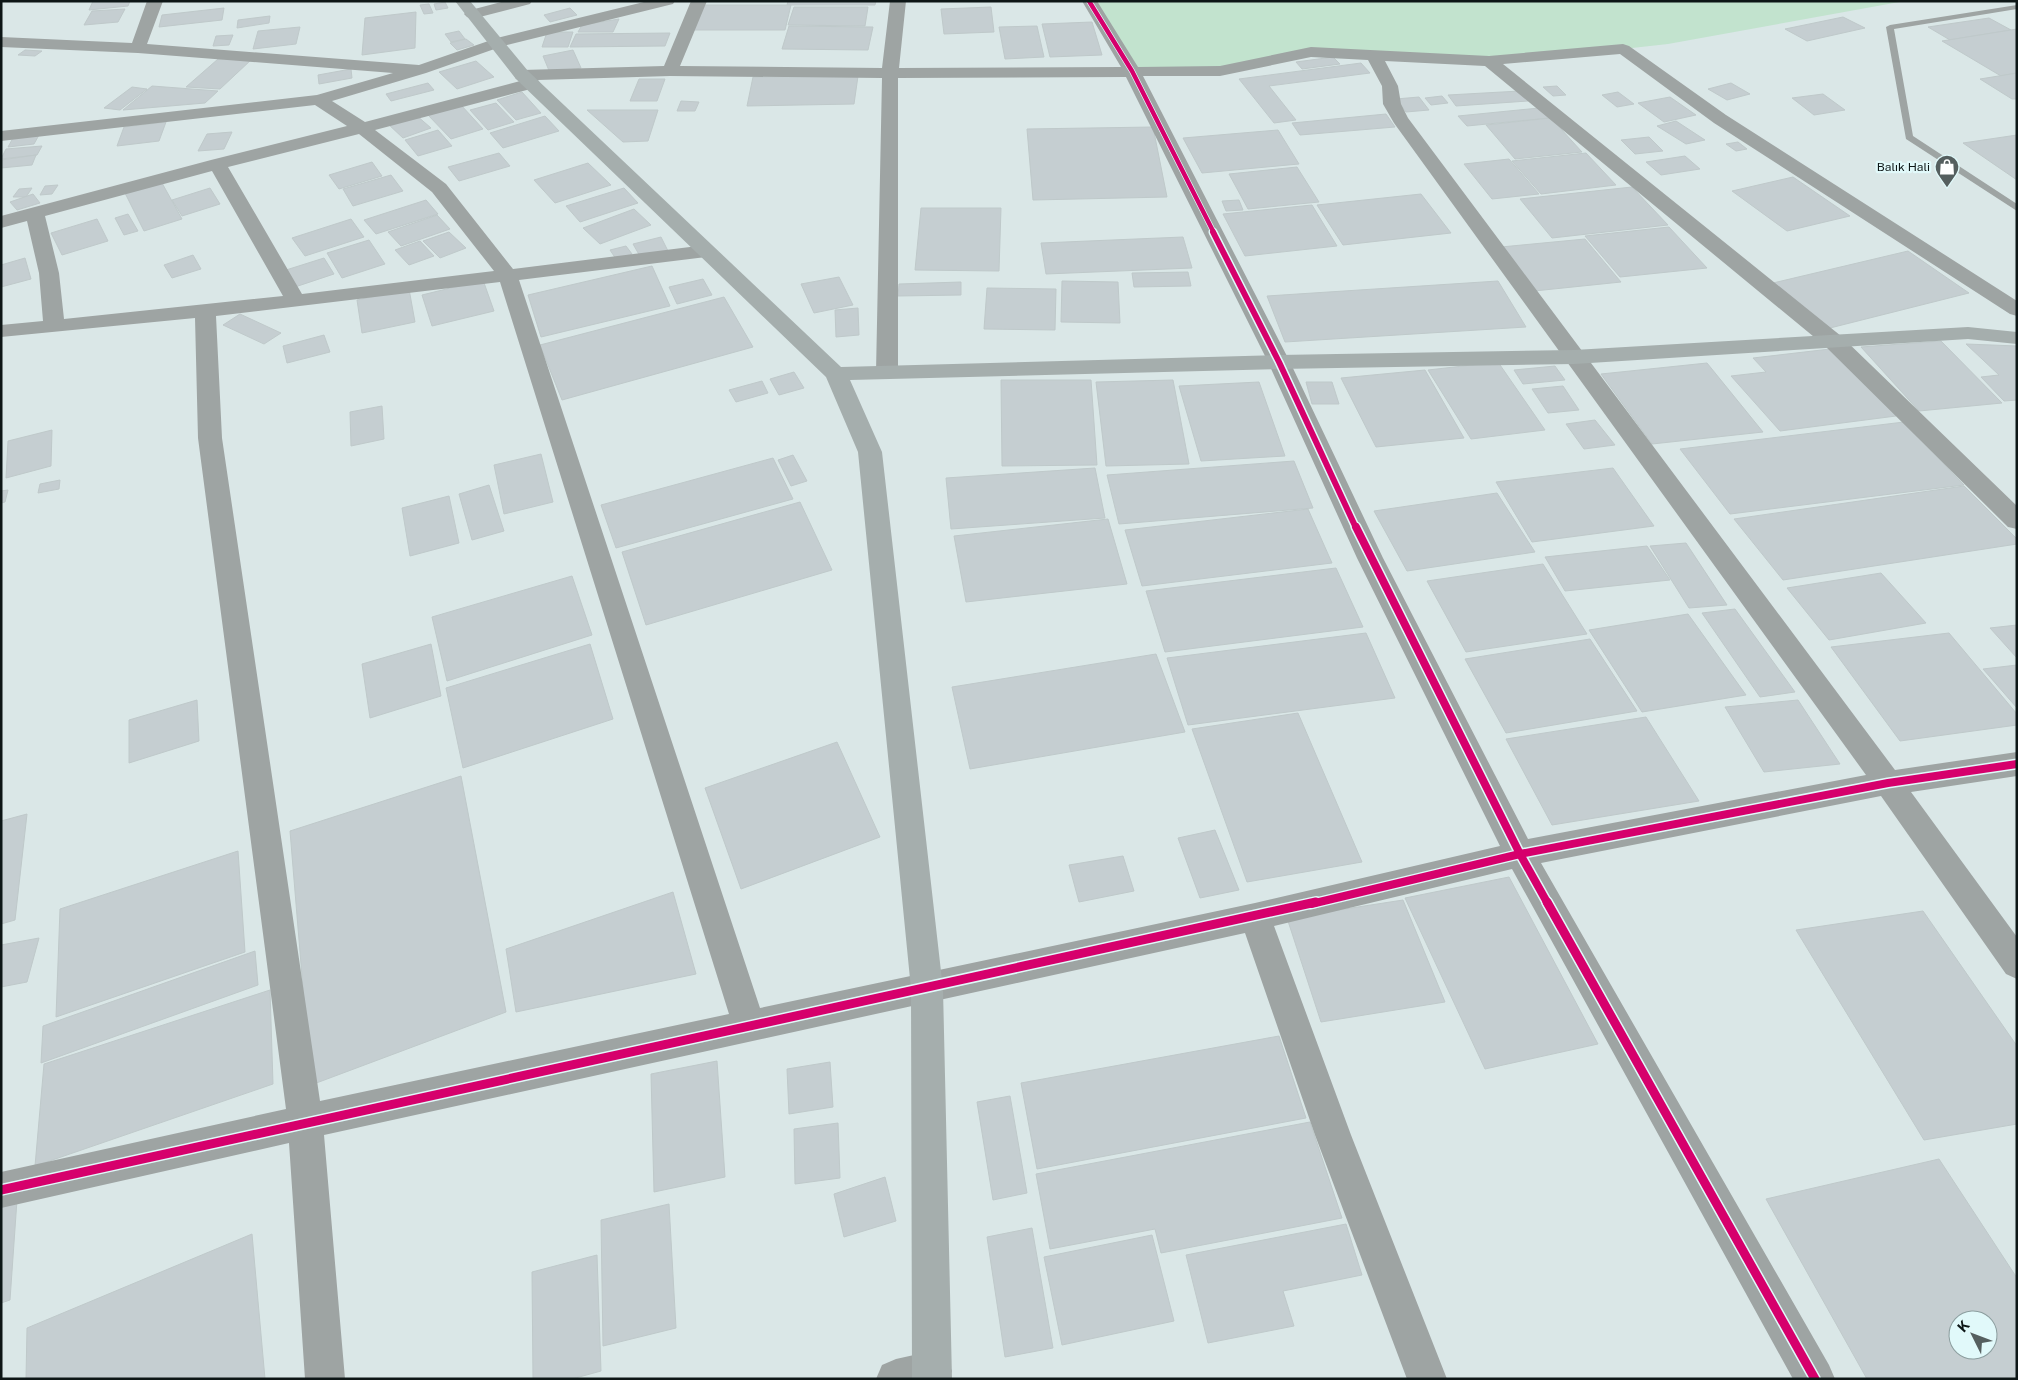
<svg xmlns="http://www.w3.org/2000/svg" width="2018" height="1380" viewBox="0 0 2018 1380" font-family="'Public Sans',sans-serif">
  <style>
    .green { fill: #c2e3ce }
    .building { fill: #c5ced1; stroke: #bfc9ca; fill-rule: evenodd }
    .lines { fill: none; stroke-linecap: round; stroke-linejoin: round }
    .lane { fill: #9ea4a3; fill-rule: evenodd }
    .street { fill: #9ea4a3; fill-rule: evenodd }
    .secondary { fill: #a5aead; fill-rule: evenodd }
    .cycleway-far3-casing { stroke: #e1f9fa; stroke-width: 6 }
    .cycleway-far2-casing { stroke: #e1f9fa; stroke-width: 9 }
    .cycleway-far1-casing { stroke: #e1f9fa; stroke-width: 11 }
    .cycleway-casing { stroke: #e1f9fa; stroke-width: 12 }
    .cycleway-far3 { stroke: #d6006c; stroke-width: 4.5 }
    .cycleway-far2 { stroke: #d6006c; stroke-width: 6 }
    .cycleway-far1 { stroke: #d6006c; stroke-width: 8 }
    .cycleway { stroke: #d6006c; stroke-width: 9 }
    .labels { text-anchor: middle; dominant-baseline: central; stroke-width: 4.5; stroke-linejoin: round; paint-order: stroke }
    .far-poi-label { font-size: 12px; fill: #0d1616; stroke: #e1f9fa; text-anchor: end }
  </style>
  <rect width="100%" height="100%" fill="#dae7e7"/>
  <polygon class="green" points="1089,1 1905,1 1668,44 1623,49 1489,61 1311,52 1220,71 1132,71"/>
  <g class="building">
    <polygon points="93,1 130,1 128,6 89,10"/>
    <polygon points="788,1 876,1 875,5 787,5"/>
    <polygon points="445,2 448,8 436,10 434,4"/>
    <polygon points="429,4 433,13 424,14 420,5"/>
    <polygon points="698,5 791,5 785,30 690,30"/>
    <polygon points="794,7 868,7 865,26 788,25"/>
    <polygon points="991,7 994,32 944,34 941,9"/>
    <polygon points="224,8 222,20 159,27 162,15"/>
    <polygon points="570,8 577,15 550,22 544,15"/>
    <polygon points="125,9 118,22 84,25 92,11"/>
    <polygon points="416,12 415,48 362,55 365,18"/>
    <polygon points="270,16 269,23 237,28 238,20"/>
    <polygon points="1843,17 1865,28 1807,41 1785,29"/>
    <polygon points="1989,18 2011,30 1950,40 1928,27"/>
    <polygon points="619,19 613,32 578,32 582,25"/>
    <polygon points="1092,22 1102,55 1050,57 1042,24"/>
    <polygon points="789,26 873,27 868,50 782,49"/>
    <polygon points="1037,26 1044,57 1005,59 999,27"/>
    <polygon points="300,27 296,44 253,49 258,31"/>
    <polygon points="2017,29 2017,73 2001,76 1942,41"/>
    <polygon points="459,31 465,39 451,42 445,34"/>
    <polygon points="547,32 573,32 568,47 542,47"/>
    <polygon points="670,33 665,46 570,47 576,34"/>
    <polygon points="233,35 229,45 213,46 216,36"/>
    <polygon points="466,39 474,45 457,50 450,43"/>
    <polygon points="25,50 42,51 35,56 18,55"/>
    <polygon points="573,50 581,68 550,73 543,56"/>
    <polygon points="1333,57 1340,64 1302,69 1296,62"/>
    <polygon points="218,59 251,60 220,89 186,87"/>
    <polygon points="476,61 494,77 457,89 439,72"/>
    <polygon points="1361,63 1370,73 1269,86 1296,120 1274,123 1239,79"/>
    <polygon points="351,69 352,78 319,84 318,75"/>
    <polygon points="2017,73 2017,99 2012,99 1980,79"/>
    <polygon points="858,76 854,104 747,106 753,77"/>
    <polygon points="639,79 665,79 657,101 630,101"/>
    <polygon points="428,83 434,90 391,101 386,94"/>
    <polygon points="1731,83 1750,94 1727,100 1708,89"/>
    <polygon points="152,86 218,91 205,103 123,110"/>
    <polygon points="1557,86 1566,95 1553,96 1543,87"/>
    <polygon points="132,87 147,89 120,110 104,108"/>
    <polygon points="1520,91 1528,101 1456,106 1448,95"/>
    <polygon points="522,92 541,113 516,120 497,100"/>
    <polygon points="1618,92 1634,104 1617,107 1602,95"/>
    <polygon points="1823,94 1845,110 1814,115 1792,98"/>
    <polygon points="1442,96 1448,103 1431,105 1425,98"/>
    <polygon points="1419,97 1429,110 1406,112 1396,99"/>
    <polygon points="1670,97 1696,115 1664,122 1638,103"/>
    <polygon points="681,101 699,102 695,111 677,111"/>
    <polygon points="496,103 514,122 488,130 470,110"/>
    <polygon points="461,105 483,129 451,139 428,115"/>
    <polygon points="1539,108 1549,118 1467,126 1458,116"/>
    <polygon points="587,110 658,110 648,141 623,142"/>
    <polygon points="1386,114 1395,127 1300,135 1292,123"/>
    <polygon points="416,115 431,128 403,138 388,124"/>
    <polygon points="545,116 559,131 503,148 490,133"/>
    <polygon points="1551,118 1582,152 1515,159 1486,125"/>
    <polygon points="1676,121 1705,140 1686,144 1657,126"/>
    <polygon points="166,122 159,141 117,146 124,127"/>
    <polygon points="1153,127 1167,197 1033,200 1027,129"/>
    <polygon points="438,130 452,146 418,156 405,140"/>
    <polygon points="1278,130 1299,164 1202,173 1183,138"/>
    <polygon points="232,132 224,149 198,151 207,134"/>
    <polygon points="39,135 34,144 8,147 13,138"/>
    <polygon points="2017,135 2017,180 1963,143"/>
    <polygon points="1649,137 1663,151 1635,154 1621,140"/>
    <polygon points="1738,142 1747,149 1736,151 1726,144"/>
    <polygon points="42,146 37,155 1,159 6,149"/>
    <polygon points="499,153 510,166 459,181 448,167"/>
    <polygon points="1586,153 1616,185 1541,194 1512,161"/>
    <polygon points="36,155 32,165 1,168 1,160"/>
    <polygon points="1685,156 1700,169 1661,175 1646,162"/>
    <polygon points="1509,159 1539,194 1492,199 1464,164"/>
    <polygon points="372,162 382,176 339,189 329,175"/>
    <polygon points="588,163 611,185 555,203 534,180"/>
    <polygon points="1297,167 1319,202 1248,209 1229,174"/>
    <polygon points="391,175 403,191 353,206 343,189"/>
    <polygon points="1793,177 1850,216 1787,231 1732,191"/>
    <polygon points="162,183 182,219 144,231 125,193"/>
    <polygon points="58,185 52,194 40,195 45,186"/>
    <polygon points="1632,187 1668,225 1552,238 1520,199"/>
    <polygon points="32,188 26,197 13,197 19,189"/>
    <polygon points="210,188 220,204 182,216 172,200"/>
    <polygon points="624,188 638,203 580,222 566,206"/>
    <polygon points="33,194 40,203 17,210 10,202"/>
    <polygon points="1421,194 1451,233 1343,245 1317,205"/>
    <polygon points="426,200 438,214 376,234 364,220"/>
    <polygon points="1239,200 1243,210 1226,211 1222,201"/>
    <polygon points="1312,205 1337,246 1245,256 1223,214"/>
    <polygon points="921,208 1001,208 999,271 915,270"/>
    <polygon points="634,209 651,225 600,244 583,228"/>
    <polygon points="128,214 138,231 124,235 115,218"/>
    <polygon points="437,215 450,229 401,246 388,232"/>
    <polygon points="97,219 108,241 62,255 51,233"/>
    <polygon points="351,219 364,237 305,256 292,238"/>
    <polygon points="1669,227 1707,268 1620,277 1585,236"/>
    <polygon points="449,232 466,248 440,258 423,241"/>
    <polygon points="661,237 668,251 641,258 633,244"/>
    <polygon points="1183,237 1192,268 1046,274 1041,243"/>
    <polygon points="1585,239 1621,282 1534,291 1501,247"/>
    <polygon points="369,240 385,264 342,278 327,253"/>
    <polygon points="420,241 434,256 409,265 395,250"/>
    <polygon points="626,246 632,254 616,259 610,250"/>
    <polygon points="1908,251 1969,293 1830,328 1773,283"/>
    <polygon points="193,255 201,269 172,278 164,265"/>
    <polygon points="25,258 31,279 1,287 1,265"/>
    <polygon points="324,258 334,274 295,287 286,270"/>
    <polygon points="652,266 670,306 541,337 528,295"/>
    <polygon points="1188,272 1191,286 1134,287 1132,273"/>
    <polygon points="839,277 853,305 814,313 801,284"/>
    <polygon points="703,279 712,295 677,304 669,287"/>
    <polygon points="483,280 494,311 432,326 422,295"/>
    <polygon points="1062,281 1118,282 1120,323 1061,322"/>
    <polygon points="1498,281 1526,327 1285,342 1267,296"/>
    <polygon points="961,282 961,295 898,296 899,284"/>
    <polygon points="987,288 1056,289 1055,330 984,329"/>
    <polygon points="409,289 415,322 362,333 357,300"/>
    <polygon points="724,297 753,347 562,400 540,345"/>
    <polygon points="858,308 859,335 836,337 835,310"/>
    <polygon points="240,314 281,333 264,344 223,325"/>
    <polygon points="324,335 330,352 287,363 283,346"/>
    <polygon points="1941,341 2002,403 1919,411 1861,347"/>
    <polygon points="1966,344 2017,346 2017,400 2004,401 1981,377 1999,375"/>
    <polygon points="1830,349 1896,416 1780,431 1731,376 1766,372 1753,358"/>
    <polygon points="1498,362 1545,430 1471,439 1428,370"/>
    <polygon points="1707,363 1763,432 1652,444 1601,374"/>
    <polygon points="1555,366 1565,380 1523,384 1514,370"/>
    <polygon points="1425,370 1464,438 1376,447 1341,378"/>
    <polygon points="794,372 804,388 779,395 770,379"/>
    <polygon points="1001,380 1091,380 1097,465 1002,466"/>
    <polygon points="1173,380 1189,464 1106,466 1096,382"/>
    <polygon points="762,381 768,393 736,402 729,390"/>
    <polygon points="1259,382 1285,456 1201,461 1179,386"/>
    <polygon points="1306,382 1332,382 1339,404 1312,404"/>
    <polygon points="1563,386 1579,410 1548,413 1532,389"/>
    <polygon points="382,406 384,439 351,446 350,412"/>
    <polygon points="1595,420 1615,445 1584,449 1566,424"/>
    <polygon points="1904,422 1964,485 1730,514 1680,449"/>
    <polygon points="52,430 51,466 6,478 8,441"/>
    <polygon points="541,454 553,502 504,514 494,465"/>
    <polygon points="793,455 807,481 791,486 778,460"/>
    <polygon points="773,458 793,499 616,548 601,505"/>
    <polygon points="1294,461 1313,508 1119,524 1107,475"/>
    <polygon points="1095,468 1105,518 951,529 946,478"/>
    <polygon points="1613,468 1654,526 1532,542 1496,482"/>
    <polygon points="60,480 59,489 38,493 40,484"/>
    <polygon points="489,485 504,531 472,540 459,494"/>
    <polygon points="1964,486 2017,539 2017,544 1783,580 1734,519"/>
    <polygon points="8,490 5,502 1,503 1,491"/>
    <polygon points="1497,493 1535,552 1407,571 1374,511"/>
    <polygon points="449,496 459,543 410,556 402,508"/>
    <polygon points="800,502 832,570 646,625 622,552"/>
    <polygon points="1308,509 1332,563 1142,586 1125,530"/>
    <polygon points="1108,519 1127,584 966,602 954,536"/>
    <polygon points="1686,543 1727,605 1689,608 1650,546"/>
    <polygon points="1647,546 1670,580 1565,591 1545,557"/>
    <polygon points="1543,564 1587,634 1466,652 1427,581"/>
    <polygon points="1336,568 1363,627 1165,652 1146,591"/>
    <polygon points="1881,573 1926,623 1829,640 1787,588"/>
    <polygon points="572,576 592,635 447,681 432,617"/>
    <polygon points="1735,609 1795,692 1760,697 1702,613"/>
    <polygon points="1688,614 1746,695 1642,712 1589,630"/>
    <polygon points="2017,625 2017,658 1990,628"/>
    <polygon points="1366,633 1395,698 1188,725 1167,658"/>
    <polygon points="1949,633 2017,714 2017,725 1900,741 1831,647"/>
    <polygon points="1590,639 1637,711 1506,733 1465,659"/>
    <polygon points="431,644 441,696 370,718 362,664"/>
    <polygon points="590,644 613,719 463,768 446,688"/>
    <polygon points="1156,654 1185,732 970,769 952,687"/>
    <polygon points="2017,665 2017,708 1983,669"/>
    <polygon points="197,700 199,741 129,763 129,720"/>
    <polygon points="1798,700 1840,764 1764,772 1725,707"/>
    <polygon points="1298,713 1362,862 1247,882 1192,729"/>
    <polygon points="1646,717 1699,801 1552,825 1506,739"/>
    <polygon points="837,742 880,837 741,889 705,788"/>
    <polygon points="461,776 506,1012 311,1085 290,831"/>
    <polygon points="27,814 15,920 1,924 1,821"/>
    <polygon points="1215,830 1239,890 1200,898 1178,838"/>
    <polygon points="238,851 245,952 56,1017 60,909"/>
    <polygon points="1123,856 1134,891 1079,902 1069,865"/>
    <polygon points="1509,877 1598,1044 1485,1069 1405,898"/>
    <polygon points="673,892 696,974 516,1012 506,949"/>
    <polygon points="1403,900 1445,1002 1321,1022 1287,918"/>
    <polygon points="1923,911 2017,1046 2017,1124 1924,1140 1796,930"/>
    <polygon points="39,938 27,982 1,987 1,945"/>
    <polygon points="255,951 258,985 41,1063 43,1026"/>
    <polygon points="270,990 273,1084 35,1166 44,1064"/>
    <polygon points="1279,1036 1306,1118 1037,1169 1021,1083"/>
    <polygon points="717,1061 725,1177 654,1192 651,1074"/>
    <polygon points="830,1062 833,1107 789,1114 787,1069"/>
    <polygon points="1010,1096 1027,1193 993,1200 977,1102"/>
    <polygon points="1310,1122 1342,1218 1161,1253 1155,1229 1050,1249 1036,1174"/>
    <polygon points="838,1123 840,1178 795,1184 794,1129"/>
    <path d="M1939,1159L2017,1278V1379H1867L1766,1199ZM1958,1320H1988V1350H1958Z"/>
    <polygon points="885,1177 896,1221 844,1237 834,1194"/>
    <polygon points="17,1200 10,1300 1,1303 1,1205"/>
    <polygon points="669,1204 676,1328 603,1346 601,1220"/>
    <polygon points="1346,1224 1362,1275 1283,1291 1294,1326 1208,1343 1186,1255"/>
    <polygon points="1032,1228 1053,1348 1005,1357 987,1237"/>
    <polygon points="252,1234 265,1379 26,1379 27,1328"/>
    <polygon points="1152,1235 1174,1321 1062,1345 1044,1257"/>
    <polygon points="597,1255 601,1371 572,1379 533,1379 532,1272"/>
  </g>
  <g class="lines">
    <polygon class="lane" points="2017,5 2017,9 1894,29 1913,136 2017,204 2017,211 1906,139 1886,27 1890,25"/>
    <g class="street">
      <path d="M147,1H163L147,44L419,65L497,38L648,1H675L673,4L503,46L426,73L332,101L365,122L524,80L516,79L514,75L516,71L522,70L664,66L691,1H707L680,66L882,68L890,1H906L899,68L1121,67L1082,1H1097L1138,67L1220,66L1311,47L1489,56L1623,44L1629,46L1726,115L2017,301V316L2010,314L1714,123L1620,54L1503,64L1841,336L2017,506V529L2008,527L1825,346L1485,66L1385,61L1398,86L1401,104L1408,118L1895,770L2017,752V776L1911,792L2017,937V979L2006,974L1881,796L1541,863L1829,1365L1835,1379H1793L1512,869L1274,926L1351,1135L1447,1379H1407L1315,1135L1245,933L324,1135L345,1379H305L289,1143L1,1208V1172L286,1109L198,438L195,318L1,337V325L43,321L39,273L27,221L1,228V216L211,160L347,126L315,105L1,141V131L317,95L393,73L138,53L1,47V37L132,43ZM1311,57L1368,60L1382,86L1383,104L1394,123L1866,775L1528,839L1383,558L1290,362L1143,76H1220ZM670,76L882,78L876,372L879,377L887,379L895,377L898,372V78L1126,77L1268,362L1357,558L1500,846L1255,903L760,1008L519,280L706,257L713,255L716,251L713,247L706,245L513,269L446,184L375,130L538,87L540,83L538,80ZM359,134L432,192L494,271L302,294L228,167ZM212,171L283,296L64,319L59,273L45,216ZM500,282L729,1014L320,1101L222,438L216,316Z"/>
      <polygon points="505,1 532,1 530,4 472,19 467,17 464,14 467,11"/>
      <polygon points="932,1351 946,1357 952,1371 949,1379 876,1379 882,1365 896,1359"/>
    </g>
    <polygon class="secondary" points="455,1 470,1 528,71 841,367 1279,355 1574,350 1968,327 2017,332 2017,344 1968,339 1574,364 1279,369 850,380 882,452 943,989 952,1379 912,1379 911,989 858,452 826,377 516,79"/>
    <defs>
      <polyline id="cycleway-far3" points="1089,1 1132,71 1214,233"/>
      <polyline id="cycleway-far2" points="1213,232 1279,362 1356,528"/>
      <g id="cycleway-far1">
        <polyline points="1356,527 1520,854 1548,904"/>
        <polyline points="1311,904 1520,854 1888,783 2017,764"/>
      </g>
      <g id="cycleway">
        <polyline points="1547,902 1815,1379"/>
        <polyline points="1,1190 1316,902"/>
      </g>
    </defs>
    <use href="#cycleway-far3" class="cycleway-far3-casing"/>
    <use href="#cycleway-far2" class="cycleway-far2-casing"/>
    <use href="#cycleway-far1" class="cycleway-far1-casing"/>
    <use href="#cycleway" class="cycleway-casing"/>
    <use href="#cycleway-far3" class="cycleway-far3"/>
    <use href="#cycleway-far2" class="cycleway-far2"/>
    <use href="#cycleway-far1" class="cycleway-far1"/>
    <use href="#cycleway" class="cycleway"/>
  </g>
  <defs>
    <symbol id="shop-pin" viewBox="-11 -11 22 30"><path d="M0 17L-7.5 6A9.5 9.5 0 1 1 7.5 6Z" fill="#555f5f" stroke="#e1f9fa"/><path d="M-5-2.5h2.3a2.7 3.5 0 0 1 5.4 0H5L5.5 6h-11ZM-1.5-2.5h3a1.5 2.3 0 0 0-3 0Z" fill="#fff"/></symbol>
  </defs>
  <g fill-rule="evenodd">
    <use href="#shop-pin" x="1933" y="153" width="28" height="38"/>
  </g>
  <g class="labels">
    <g class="far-poi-label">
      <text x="1930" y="167">Balık Hali</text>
    </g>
  </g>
  <rect width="2018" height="1380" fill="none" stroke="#0d1616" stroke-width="5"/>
  <g transform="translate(1973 1335) rotate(312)"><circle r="24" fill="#e1f9fa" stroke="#8c9e9f"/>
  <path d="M0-4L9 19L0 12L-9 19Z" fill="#555f5f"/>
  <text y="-8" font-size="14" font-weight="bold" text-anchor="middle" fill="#0d1616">K</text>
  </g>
</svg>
